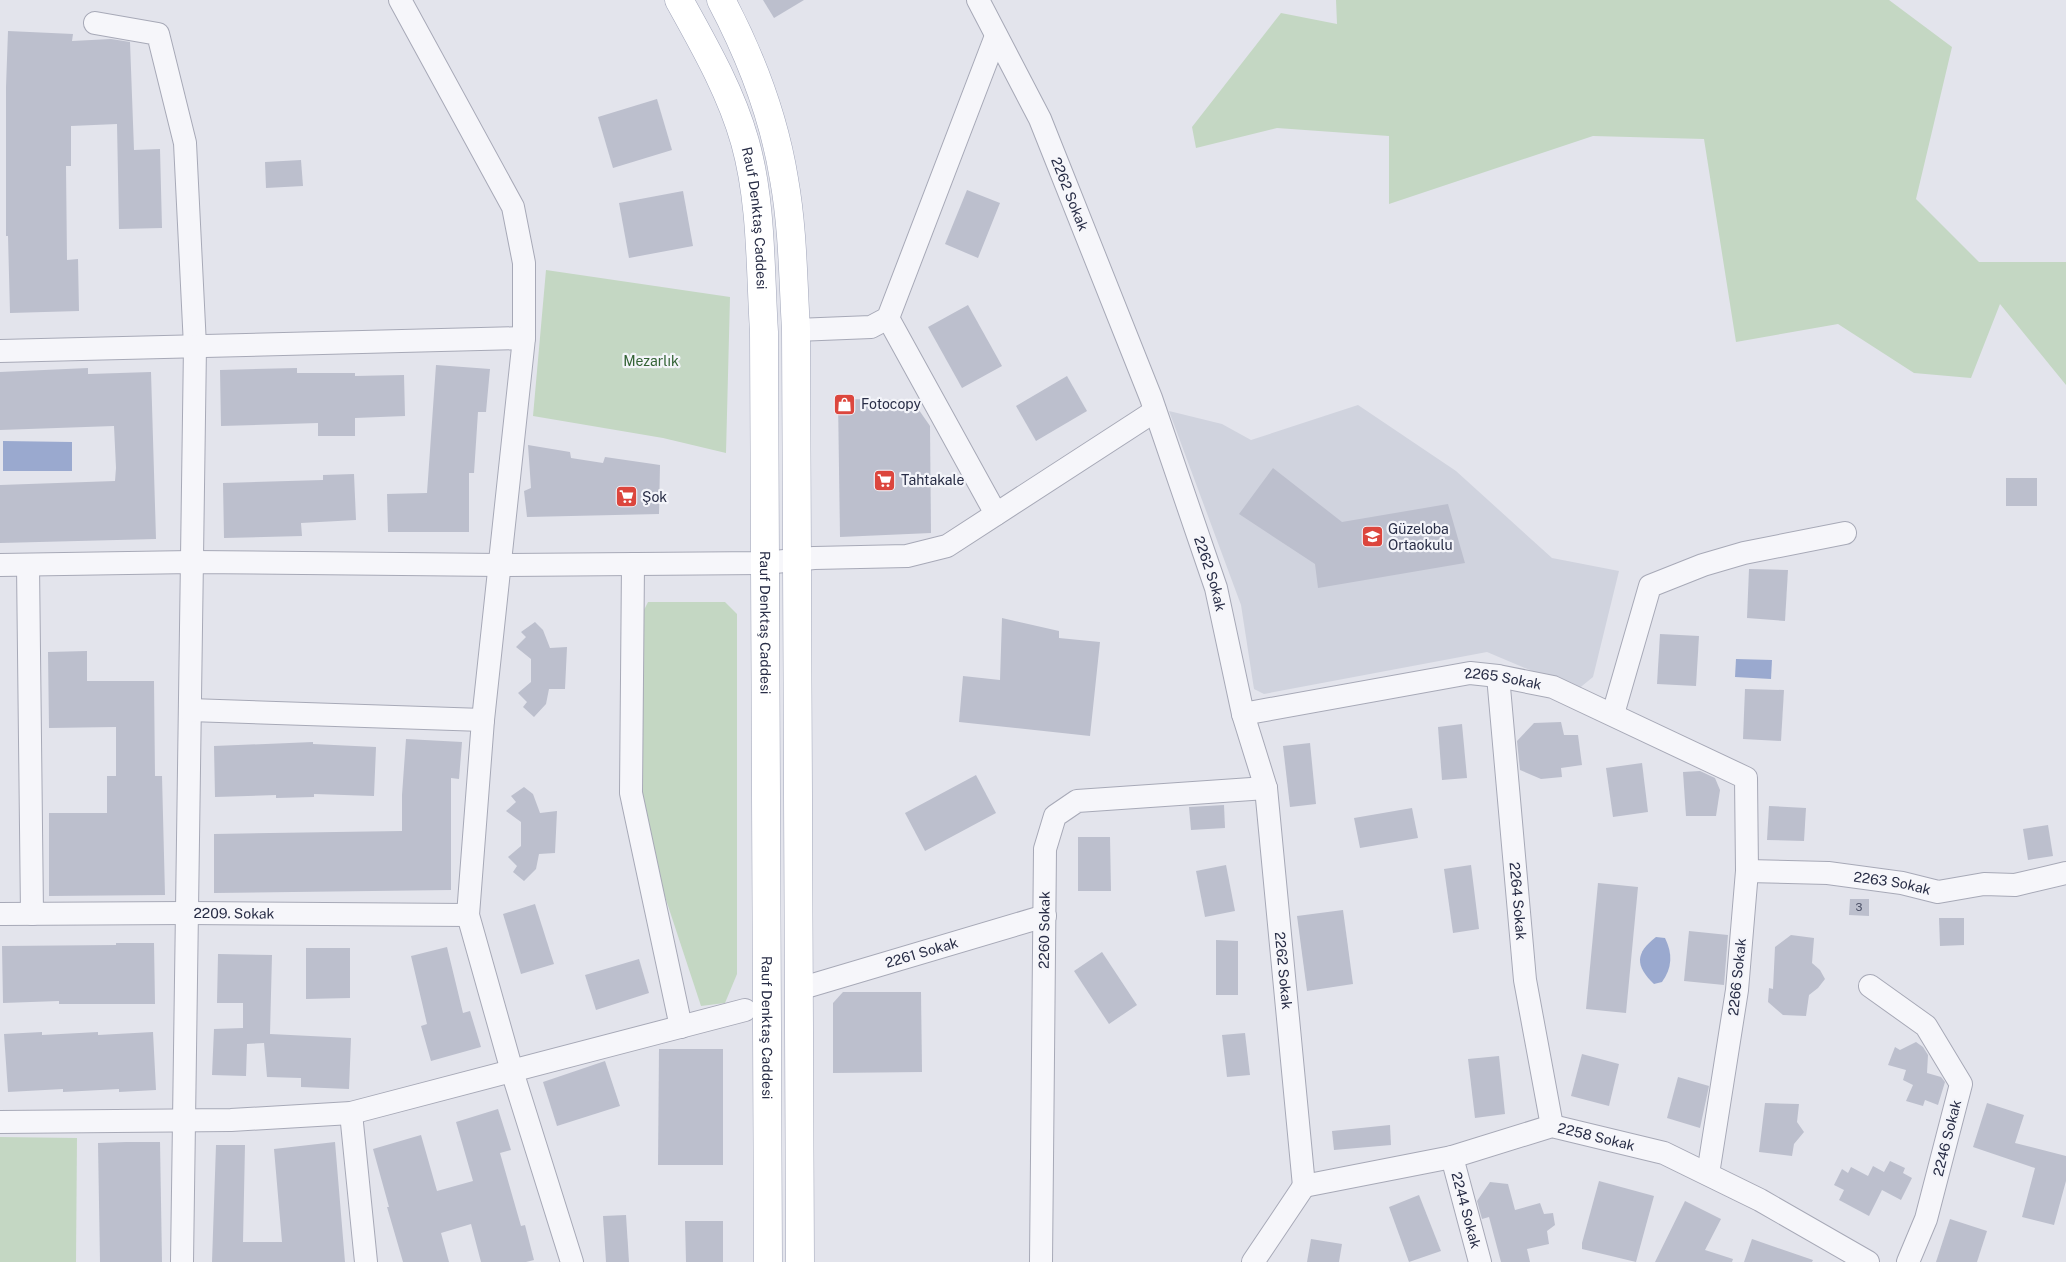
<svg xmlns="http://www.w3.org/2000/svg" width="2066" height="1262" viewBox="0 0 2066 1262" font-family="'Public Sans',sans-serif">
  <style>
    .built { fill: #d0d3de }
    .green { fill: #c4d7c3 }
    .water { fill: #9aa9cf }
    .building { fill: #bcbfcd }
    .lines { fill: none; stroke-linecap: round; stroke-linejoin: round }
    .minor-casing { stroke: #a7a9b7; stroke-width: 24 }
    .major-casing { stroke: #a0a5b9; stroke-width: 29 }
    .minor { stroke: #f6f6fa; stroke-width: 22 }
    .major { stroke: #fff; stroke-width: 28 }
    .labels { text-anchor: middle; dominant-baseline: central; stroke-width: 4.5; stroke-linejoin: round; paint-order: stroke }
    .number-label { font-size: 11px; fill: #4d5268 }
    .street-label { font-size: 14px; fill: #282d46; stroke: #f3f4f9 }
    .park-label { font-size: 14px; fill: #346335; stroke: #f3f4f9 }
    .poi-label { font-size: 14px; fill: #282d46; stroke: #f3f4f9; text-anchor: start }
  </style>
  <rect width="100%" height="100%" fill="#e3e4ec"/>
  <polygon class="built" points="1358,405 1456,471 1552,558 1619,571 1593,677 1577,690 1487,652 1264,694 1254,689 1241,605 1169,411 1222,424 1251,440"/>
  <g class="green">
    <polygon points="1336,0 1889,0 1952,47 1916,199 1979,262 2066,262 2066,385 2000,304 1971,378 1914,373 1838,324 1736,342 1704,139 1593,136 1389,204 1389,136 1277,128 1196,148 1192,127 1281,13 1337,24"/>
    <polygon points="546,270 730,297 726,453 663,438 533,416"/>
    <polygon points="648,602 725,602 737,614 737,974 725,1003 701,1006 649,848 638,776 643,612"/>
    <polygon points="0,1137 77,1138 76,1262 0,1262"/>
  </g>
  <g class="water">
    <polygon points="3,441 72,442 72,471 3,471"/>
    <polygon points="1736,659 1772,660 1771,679 1735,677"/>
    <path d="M1656,937L1665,938C1673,954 1672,968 1662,982L1654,984C1635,966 1635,953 1656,937Z"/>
  </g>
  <g class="building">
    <polygon points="763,0 804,0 774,18"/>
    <polygon points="8,31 73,34 72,41 111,39 130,42 134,150 160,149 162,228 119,229 117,124 71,126 71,166 66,166 67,260 78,259 79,311 10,313 8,236 6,236 6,87"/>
    <polygon points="657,99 672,150 613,168 598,117"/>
    <polygon points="301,160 303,186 266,188 265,162"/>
    <polygon points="967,190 1000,203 978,258 945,244"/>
    <polygon points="683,191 693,246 629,258 619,203"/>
    <polygon points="968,305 1002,366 962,388 928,327"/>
    <polygon points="436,365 490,369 486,412 478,412 474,473 469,473 469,532 388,532 387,494 427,493"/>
    <polygon points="88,368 88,374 151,372 156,539 0,543 0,485 115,481 116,468 114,426 0,430 0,372"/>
    <polygon points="297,368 297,373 355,373 355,376 404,375 405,416 355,418 355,436 318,436 318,423 221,426 220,370"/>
    <polygon points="1067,376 1087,411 1036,441 1016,406"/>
    <polygon points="838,399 912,400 930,426 931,533 840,537"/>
    <polygon points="528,445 570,452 571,458 603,463 605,457 660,465 659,514 527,517 524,491 531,488"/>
    <polygon points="1273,468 1342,522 1448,504 1465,563 1318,588 1315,564 1239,514"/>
    <polygon points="354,474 356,520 301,523 302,536 224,538 223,483 323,480 323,475"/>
    <rect x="2006" y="478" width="31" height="28"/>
    <polygon points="1749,569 1788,570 1785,621 1747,618"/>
    <polygon points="1002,618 1059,631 1059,638 1100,642 1090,736 959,722 963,676 1000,680"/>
    <polygon points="535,622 543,630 550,648 567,647 565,689 549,689 546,704 534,717 523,707 527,702 518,693 531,682 531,659 516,647 526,637 521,632"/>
    <polygon points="1660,634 1699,636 1696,686 1657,684"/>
    <polygon points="87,651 87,681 154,681 155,776 162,776 165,895 49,896 49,813 107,813 107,776 116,776 116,727 49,728 48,652"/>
    <polygon points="1745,689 1784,690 1781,741 1743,739"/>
    <polygon points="1561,722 1564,735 1578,735 1582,765 1561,768 1562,777 1541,779 1520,770 1517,741 1534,723"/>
    <polygon points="1462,724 1467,778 1442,780 1438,727"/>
    <polygon points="406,739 462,742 459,779 451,778 451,890 214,893 214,834 402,831 402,795"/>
    <polygon points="313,742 313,744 376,747 374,796 314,794 314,797 276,798 276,795 215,797 214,746"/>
    <polygon points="1310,743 1316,804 1290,807 1283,746"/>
    <polygon points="1642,763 1648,812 1613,817 1606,768"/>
    <polygon points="1700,771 1715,778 1720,790 1716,816 1686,816 1683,772"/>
    <polygon points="976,775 996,813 925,851 905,813"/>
    <polygon points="524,787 533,794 540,813 557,811 555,853 539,854 536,869 524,881 513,872 517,866 508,857 521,846 521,822 506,811 516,802 511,796"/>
    <polygon points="1224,805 1225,828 1191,830 1189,807"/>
    <polygon points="1769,806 1806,808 1804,841 1767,840"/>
    <polygon points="1412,808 1418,838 1360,848 1354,818"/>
    <polygon points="2048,825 2053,856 2028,860 2023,829"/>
    <polygon points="1078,837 1110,837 1111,891 1078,891"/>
    <polygon points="1226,865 1235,911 1205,917 1196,871"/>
    <polygon points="1471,865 1479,929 1453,933 1444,869"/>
    <polygon points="1598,883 1638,887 1626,1013 1586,1009"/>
    <polygon points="1850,899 1869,899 1869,916 1849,915"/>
    <polygon points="535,904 554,964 521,974 503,914"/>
    <polygon points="1343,910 1353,984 1307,991 1297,916"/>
    <polygon points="1939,918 1964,918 1964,945 1940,946"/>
    <polygon points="1689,931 1728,935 1724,985 1684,981"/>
    <polygon points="1791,935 1814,938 1812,963 1820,970 1825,979 1818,988 1809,995 1806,1016 1783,1015 1768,1002 1769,988 1773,989 1775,947"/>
    <polygon points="1216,940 1238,941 1238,995 1216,995"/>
    <polygon points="116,943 154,943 155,1004 59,1004 59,1001 3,1003 2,946 116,945"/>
    <polygon points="447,947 463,1013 470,1011 481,1047 431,1061 421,1026 427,1024 411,956"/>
    <polygon points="306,948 350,948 350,998 306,999"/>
    <polygon points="1102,952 1137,1005 1109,1024 1074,971"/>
    <polygon points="218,954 272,955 270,1034 351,1038 349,1089 301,1087 301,1078 267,1077 264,1043 247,1044 246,1076 212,1075 214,1029 243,1028 243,1003 217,1003"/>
    <polygon points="639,959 649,993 596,1010 585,975"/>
    <polygon points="843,992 921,992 922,1072 833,1073 833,1003"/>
    <polygon points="42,1032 42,1035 98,1032 98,1035 153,1032 156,1090 119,1092 119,1089 63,1092 63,1089 8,1092 4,1034"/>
    <polygon points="1245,1033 1250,1075 1227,1077 1222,1035"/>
    <polygon points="1916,1042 1923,1047 1928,1055 1927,1073 1941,1077 1945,1082 1938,1105 1925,1100 1923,1106 1906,1101 1913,1085 1903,1080 1906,1070 1888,1065 1895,1047 1900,1050"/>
    <polygon points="659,1049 723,1049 723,1165 658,1165"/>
    <polygon points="1582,1054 1619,1064 1609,1106 1571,1096"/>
    <polygon points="1499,1056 1505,1114 1475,1118 1468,1059"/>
    <polygon points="605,1061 620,1106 557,1126 543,1082"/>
    <polygon points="1678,1077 1709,1086 1700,1128 1667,1118"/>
    <polygon points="1765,1103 1799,1104 1797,1122 1804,1132 1794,1144 1792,1156 1759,1152"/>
    <polygon points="1987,1103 2024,1115 2015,1143 2066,1156 2066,1181 2054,1225 2022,1217 2035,1168 1973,1147"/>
    <polygon points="498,1109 511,1150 500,1153 521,1226 525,1225 534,1260 526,1262 481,1262 471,1224 441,1233 449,1262 403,1262 387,1207 389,1207 373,1149 421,1135 437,1191 473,1181 456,1122"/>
    <polygon points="1390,1125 1391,1145 1334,1150 1332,1131"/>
    <polygon points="126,1142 160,1142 162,1262 100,1262 98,1143"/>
    <polygon points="335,1142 345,1262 212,1262 216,1145 245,1145 243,1242 282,1242 274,1149"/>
    <polygon points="1890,1161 1905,1168 1903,1173 1912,1178 1901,1200 1882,1190 1869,1216 1839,1200 1844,1190 1834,1185 1842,1169 1848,1173 1851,1167 1868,1176 1873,1166 1884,1172"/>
    <polygon points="1599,1181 1654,1196 1636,1262 1582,1249 1582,1243"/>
    <polygon points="1490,1182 1508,1184 1515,1210 1540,1203 1544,1214 1553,1213 1555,1225 1547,1231 1549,1244 1527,1249 1530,1262 1501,1262 1489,1217 1482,1219 1477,1201"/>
    <polygon points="1419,1195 1441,1251 1409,1262 1389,1207"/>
    <polygon points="1685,1201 1721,1219 1705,1250 1733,1259 1732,1262 1655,1262"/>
    <polygon points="626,1215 629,1262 606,1262 603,1216"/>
    <polygon points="1950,1219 1987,1231 1977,1262 1936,1262"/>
    <polygon points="685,1221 723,1221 723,1262 686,1262"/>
    <polygon points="1311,1239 1342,1244 1339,1262 1307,1262"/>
    <polygon points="1752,1239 1813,1260 1812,1262 1744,1262"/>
  </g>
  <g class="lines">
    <defs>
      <g id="minor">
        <polyline points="400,0 513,207 524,263 524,338 483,720 468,915 512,1071 572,1262"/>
        <path id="s1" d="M978,0L1040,119L1151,398L1216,588L1243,714L1266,788L1304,1186"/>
        <polyline points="95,23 158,34 185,143 195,346 182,1262"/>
        <polyline points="888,318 996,514"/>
        <polyline points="796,330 871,327 888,318 996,36"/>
        <polyline points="0,351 524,338"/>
        <polyline points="633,564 631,793 681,1027"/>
        <polyline points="0,565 192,562 500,565 765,563 814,558 907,556 947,546 1155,411"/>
        <polyline points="28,565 32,914"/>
        <path id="s2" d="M1498,676L1525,980L1552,1126"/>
        <polyline points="190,710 483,720"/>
        <path id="s3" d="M1243,714L1470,673L1498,676L1553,687L1746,778L1747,871L1737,990L1708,1174"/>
        <polyline points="1613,714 1650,586 1703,565 1744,553 1845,533"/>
        <path id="s4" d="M1747,871L1828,873L1902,883L1938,892L1984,884L2015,885L2066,873"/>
        <path id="s5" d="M0,914L187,913L468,915"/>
        <polyline points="1870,986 1926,1026 1961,1084 1926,1219 1908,1262"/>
        <path id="s6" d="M799,989L1045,916"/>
        <polyline points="351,1113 366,1262"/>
        <polyline points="0,1122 231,1120 351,1113 745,1010"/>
        <path id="s7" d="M1452,1157L1480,1262"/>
        <path id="s8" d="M1304,1186L1452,1157L1552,1126L1664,1153L1760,1200L1868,1262"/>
        <path id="s9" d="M1041,1262L1045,849L1055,816L1077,801L1266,788"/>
        <polyline points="1253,1262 1304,1186"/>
      </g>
      <g id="major">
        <path id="s10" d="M679,0C704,45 731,92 745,142C762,203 760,269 764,332L768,1262"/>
        <path d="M721,0C750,55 774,117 784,179C793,229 793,280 796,330L800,1262"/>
      </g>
    </defs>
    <use href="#minor" class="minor-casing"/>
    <use href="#major" class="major-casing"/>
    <use href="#minor" class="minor"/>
    <use href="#major" class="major"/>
  </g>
  <defs>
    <symbol id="shop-square" viewBox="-11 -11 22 22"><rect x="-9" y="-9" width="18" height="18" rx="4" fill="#dc463d" stroke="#f3f4f9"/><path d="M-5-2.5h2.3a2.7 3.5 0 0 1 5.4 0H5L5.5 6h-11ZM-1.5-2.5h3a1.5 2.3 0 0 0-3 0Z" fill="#fff"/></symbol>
    <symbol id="supermarket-square" viewBox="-11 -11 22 22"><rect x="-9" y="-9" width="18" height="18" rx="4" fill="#dc463d" stroke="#f3f4f9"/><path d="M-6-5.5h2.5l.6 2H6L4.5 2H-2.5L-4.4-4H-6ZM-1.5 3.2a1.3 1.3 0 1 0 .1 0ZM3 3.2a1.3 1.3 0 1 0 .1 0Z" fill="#fff"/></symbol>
    <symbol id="school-square" viewBox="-11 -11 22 22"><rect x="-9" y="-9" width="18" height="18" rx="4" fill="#dc463d" stroke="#f3f4f9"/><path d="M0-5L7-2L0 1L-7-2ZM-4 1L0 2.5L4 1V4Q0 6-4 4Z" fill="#fff"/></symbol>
  </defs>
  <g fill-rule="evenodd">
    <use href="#shop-square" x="832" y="392" width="25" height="25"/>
    <use href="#supermarket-square" x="872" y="468" width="25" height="25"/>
    <use href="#supermarket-square" x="614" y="484" width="25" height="25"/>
    <use href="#school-square" x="1360" y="524" width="25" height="25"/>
  </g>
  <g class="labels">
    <g class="number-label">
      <text x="1859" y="907">3</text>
    </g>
    <g class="street-label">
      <text stroke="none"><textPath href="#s1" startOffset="215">2262 Sokak</textPath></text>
      <text stroke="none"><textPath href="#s10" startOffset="234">Rauf Denktaş Caddesi</textPath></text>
      <text stroke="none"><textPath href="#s1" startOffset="620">2262 Sokak</textPath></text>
      <text stroke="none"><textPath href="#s10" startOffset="639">Rauf Denktaş Caddesi</textPath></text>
      <text stroke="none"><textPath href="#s3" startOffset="264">2265 Sokak</textPath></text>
      <text stroke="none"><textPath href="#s4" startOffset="146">2263 Sokak</textPath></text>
      <text stroke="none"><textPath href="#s2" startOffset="226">2264 Sokak</textPath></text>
      <text stroke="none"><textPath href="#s5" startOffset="234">2209. Sokak</textPath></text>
      <text stroke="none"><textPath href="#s9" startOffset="332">2260 Sokak</textPath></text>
      <text stroke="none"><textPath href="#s6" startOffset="128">2261 Sokak</textPath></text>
      <text stroke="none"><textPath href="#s1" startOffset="1025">2262 Sokak</textPath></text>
      <text transform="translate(1737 977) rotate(-84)">2266 Sokak</text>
      <text stroke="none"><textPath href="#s10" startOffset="1044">Rauf Denktaş Caddesi</textPath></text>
      <text stroke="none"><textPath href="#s8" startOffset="301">2258 Sokak</textPath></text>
      <text transform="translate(1947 1138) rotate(-76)">2246 Sokak</text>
      <text stroke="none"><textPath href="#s7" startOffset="55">2244 Sokak</textPath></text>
    </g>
    <g class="park-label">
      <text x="651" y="361">Mezarlık</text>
    </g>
    <g class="poi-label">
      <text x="861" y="404">Fotocopy</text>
      <text x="901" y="480">Tahtakale</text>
      <text x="642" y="497">Şok</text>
      <text x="1388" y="529">Güzeloba<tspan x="1388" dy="16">Ortaokulu</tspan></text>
    </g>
  </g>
</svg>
